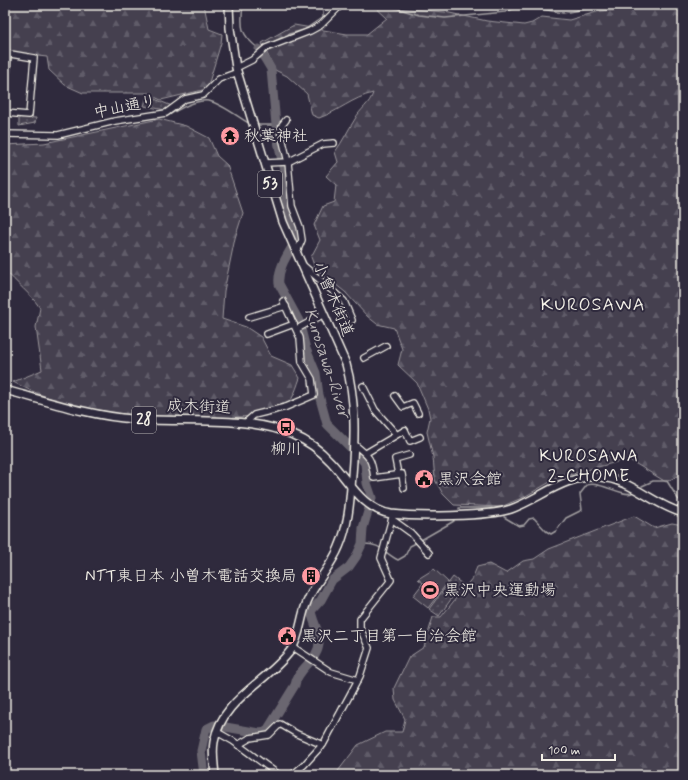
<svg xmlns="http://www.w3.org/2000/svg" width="688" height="780" viewBox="0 0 688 780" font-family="Mynerve,'Klee One',sans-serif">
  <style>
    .grass { fill: #454050; stroke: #9c989c }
    .forest { fill: url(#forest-firs); stroke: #9c989c }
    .park { fill: url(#park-dots); stroke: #9c989c }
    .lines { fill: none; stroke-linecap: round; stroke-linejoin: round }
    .stream { stroke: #a19ea0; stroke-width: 1.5 }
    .river { stroke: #6a6670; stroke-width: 9 }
    .minor-casing { stroke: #f4f1e8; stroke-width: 8 }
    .major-casing { stroke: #f4f1e8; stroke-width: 10 }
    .minor { stroke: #2f2a3d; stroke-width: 5.5 }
    .major { stroke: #2f2a3d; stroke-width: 7 }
    .labels { text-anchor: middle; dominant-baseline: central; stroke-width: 4; stroke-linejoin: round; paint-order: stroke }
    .shield { fill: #2f2a3d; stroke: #b9b5b5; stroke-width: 1 }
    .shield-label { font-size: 15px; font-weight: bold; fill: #f4f1e8 }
    .street-label { font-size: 16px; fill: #f4f1e8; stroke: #2f2a3d }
    .poi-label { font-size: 16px; fill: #f4f1e8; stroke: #2f2a3d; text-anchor: start }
    .water-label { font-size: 17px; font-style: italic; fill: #b6b2b2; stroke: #2f2a3d }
    .neighbourhood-label { font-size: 17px; letter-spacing: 1px; fill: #f4f1e8; stroke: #2f2a3d }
    .quarter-label { font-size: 18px; letter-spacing: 1px; fill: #f4f1e8; stroke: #2f2a3d }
  </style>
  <defs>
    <pattern id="forest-firs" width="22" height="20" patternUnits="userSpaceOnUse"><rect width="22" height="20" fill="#454050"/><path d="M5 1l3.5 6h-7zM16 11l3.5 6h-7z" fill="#605c69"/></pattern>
    <pattern id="park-dots" width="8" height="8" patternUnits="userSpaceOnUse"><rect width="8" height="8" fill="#454050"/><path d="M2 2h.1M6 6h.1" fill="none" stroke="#605c69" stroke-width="1.8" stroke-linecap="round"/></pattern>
  </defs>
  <rect width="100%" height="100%" fill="#2f2a3d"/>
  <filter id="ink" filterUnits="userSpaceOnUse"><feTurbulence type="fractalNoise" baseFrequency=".025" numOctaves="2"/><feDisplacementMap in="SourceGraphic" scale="8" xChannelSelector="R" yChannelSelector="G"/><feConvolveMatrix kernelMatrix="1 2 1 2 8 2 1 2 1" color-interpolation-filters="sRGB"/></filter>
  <g filter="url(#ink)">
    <polygon class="grass" points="434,569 448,582 428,608 413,596 423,583 418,579"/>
    <g class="forest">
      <polygon points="5,5 204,5 209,29 222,34 221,43 207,89 161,100 146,93 83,93 65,85 49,70 47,57 20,54 5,50"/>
      <path d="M373,5H390L396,8L445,12L487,21L524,25L532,23L542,17L569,20L600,11L683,5V473L666,482L628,459L557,478L524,497L501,507L454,505L443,494L435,480L433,457L427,432L430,418L428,409L417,383L398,365L402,349L394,328L377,324L367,316L345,292L315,268L311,257L320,240L314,225L323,206L334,202L336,185L326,176L338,162L335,152C343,141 348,130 355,119C360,109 370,104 373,93C352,98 339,111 319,118L312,115L307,94L287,76L275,70L262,43L294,25L347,34H367L387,18Z"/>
      <path d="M159,119L186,126L209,138L217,156L227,165L243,213L235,238L224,291L222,319L246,327L261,337L271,356L292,365L300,378C295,392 291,408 275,414C265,417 250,416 239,417C165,424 79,417 13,382L42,370L36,327L40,308C31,294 16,283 5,270V145L44,143Z"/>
      <polygon points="634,516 654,528 672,523 683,525 683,775 335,775 358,745 385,732 402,732 405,719 395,700 394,688 409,657 424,647 433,617 441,617 473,577 477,567 489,564 506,573 523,561 534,559 549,549"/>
    </g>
    <g class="park">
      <polygon points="147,96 172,106 166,110 144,106"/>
      <polygon points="19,117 36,118 35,123 19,126"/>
      <polygon points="453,577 462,584 439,616 429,609"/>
    </g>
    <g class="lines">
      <g class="stream">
        <path d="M243,5C240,28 241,35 259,49L289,34L304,30L323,17V12L320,5"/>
        <polyline points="386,5 419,15 445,18 505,12 518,7 532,7 563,13 606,5"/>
        <path d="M166,117C177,110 195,99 209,101C222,104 238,117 250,124"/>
        <polyline points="256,125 276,125"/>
        <polyline points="642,486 653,481 667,481 678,499 683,503"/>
        <polyline points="459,509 459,508 492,508"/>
        <path d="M504,517L519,526L524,525L529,519L534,518L546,531L551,534L556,531L566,518L582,510L580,494L587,485C601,481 622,497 632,493"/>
        <polyline points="421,540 454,521 453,519"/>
        <path d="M362,544C381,543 384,553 398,560L405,556L410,546L418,542"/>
      </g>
      <path class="river" d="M204,775L201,751L206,729L214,725L260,733L266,732L295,685C297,668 320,660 319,641C319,630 313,622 311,611L321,600L332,580L349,567L356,557L362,544L363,528L372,498L367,483L365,463L360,457L327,424L319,395L316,373L306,349L299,321L279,284C277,268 289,253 296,240L285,194L286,181L277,136L271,69L259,49"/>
      <defs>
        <g id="minor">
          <polyline points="5,53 34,58 29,115 5,113"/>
          <polyline points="236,68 252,60 266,48 310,31 321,25 341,5"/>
          <polyline points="5,113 8,54"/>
          <polyline points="286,120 282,125 281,133 288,162 292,206 300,227 302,240 297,252"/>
          <polyline points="5,134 58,135 115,121 166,113 185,99 203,95 219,79 238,72"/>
          <polyline points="265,163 288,162 323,144 334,143"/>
          <polyline points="304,266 344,301 352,320"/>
          <polyline points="249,317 286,306"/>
          <polyline points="297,329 324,314"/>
          <polyline points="267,334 294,324"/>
          <polyline points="364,358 386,346"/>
          <polyline points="363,386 375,410 396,434"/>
          <polyline points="395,396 403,407 413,403 418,413"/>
          <polyline points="245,423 254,415 286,407 314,395 312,379 302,362 300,338 283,301"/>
          <path d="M355,445C369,456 372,459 374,478L402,474L404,488"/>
          <polyline points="366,453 405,430 410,441 420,437"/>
          <polyline points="398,474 395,459 409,455"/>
          <polyline points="393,520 411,533 429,553"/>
          <polyline points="293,647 331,672 358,680"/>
          <polyline points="217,732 233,741 279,775"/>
          <polyline points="238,745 250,738 269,735 280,724 297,734 323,745"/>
          <polyline points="292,775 304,765 324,743 360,676 369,648 360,628 360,619 391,580 381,558 393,514"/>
        </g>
        <g id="major">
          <path d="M5,390C47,401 90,416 133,419C181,423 250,415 293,435C308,441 321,451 331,462C349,481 362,509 391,514C416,517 488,517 511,509C541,498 566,474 600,477C631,479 653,505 683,513"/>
          <path d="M215,775C214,764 212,753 214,742C222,698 267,683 291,650C301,635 300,618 307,602C315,582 331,567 339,547C349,524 350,500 352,475C355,438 356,400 346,364L283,222L236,68L230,28L229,5"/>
        </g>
      </defs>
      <use href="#minor" class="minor-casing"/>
      <use href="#major" class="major-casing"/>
      <use href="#minor" class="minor"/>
      <use href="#major" class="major"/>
    </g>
  </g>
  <defs>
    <symbol id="temple-disc" viewBox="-11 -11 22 22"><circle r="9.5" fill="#ff9aa2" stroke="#2f2a3d"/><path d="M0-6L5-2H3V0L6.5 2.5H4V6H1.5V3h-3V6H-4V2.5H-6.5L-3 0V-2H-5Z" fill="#111"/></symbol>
    <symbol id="bus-disc" viewBox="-11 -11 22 22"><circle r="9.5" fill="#ff9aa2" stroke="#2f2a3d"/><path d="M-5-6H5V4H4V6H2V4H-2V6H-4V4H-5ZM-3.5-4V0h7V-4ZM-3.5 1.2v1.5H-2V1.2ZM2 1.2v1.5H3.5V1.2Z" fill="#111"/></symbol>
    <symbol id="civic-disc" viewBox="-11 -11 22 22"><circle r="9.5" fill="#ff9aa2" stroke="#2f2a3d"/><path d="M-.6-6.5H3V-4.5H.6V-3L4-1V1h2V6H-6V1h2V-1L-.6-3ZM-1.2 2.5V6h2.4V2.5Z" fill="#111"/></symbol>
    <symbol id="building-disc" viewBox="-11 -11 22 22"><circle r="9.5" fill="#ff9aa2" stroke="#2f2a3d"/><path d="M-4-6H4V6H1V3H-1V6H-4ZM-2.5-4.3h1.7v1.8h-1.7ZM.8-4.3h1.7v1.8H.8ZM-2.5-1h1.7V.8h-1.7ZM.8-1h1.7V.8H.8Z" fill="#111"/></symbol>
    <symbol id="stadium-disc" viewBox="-11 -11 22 22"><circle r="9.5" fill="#ff9aa2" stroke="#2f2a3d"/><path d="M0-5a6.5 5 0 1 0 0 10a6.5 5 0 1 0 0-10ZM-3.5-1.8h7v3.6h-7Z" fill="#111"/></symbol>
  </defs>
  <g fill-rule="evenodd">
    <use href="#temple-disc" x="219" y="125" width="22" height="22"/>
    <use href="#bus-disc" x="275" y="416" width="22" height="22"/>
    <use href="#civic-disc" x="413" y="468" width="22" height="22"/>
    <use href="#building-disc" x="300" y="565" width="22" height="22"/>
    <use href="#stadium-disc" x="419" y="579" width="22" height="22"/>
    <use href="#civic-disc" x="276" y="625" width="22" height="22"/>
  </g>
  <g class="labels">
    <g class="shield">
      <rect x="258" y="171" width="24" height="26" rx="3"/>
      <rect x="132" y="407" width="24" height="26" rx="3"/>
    </g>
    <g class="shield-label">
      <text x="270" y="184">53</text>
      <text x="144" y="420">28</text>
    </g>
    <g class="street-label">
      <text transform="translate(125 107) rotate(-11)">中山通り</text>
      <text transform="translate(333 299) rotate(67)">小曾木街道</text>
      <text transform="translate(199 407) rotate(2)">成木街道</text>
    </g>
    <g class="poi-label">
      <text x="244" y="136">秋葉神社</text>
      <text x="286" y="449" text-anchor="middle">柳川</text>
      <text x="438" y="479">黒沢会館</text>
      <text x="297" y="576" text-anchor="end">NTT東日本 小曽木電話交換局</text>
      <text x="444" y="590">黒沢中央運動場</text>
      <text x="301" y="636">黒沢二丁目第一自治会館</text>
    </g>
    <g class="water-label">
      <text transform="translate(327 363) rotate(72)">Kurosawa-River</text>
    </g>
    <g class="neighbourhood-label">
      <text x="589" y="456">KUROSAWA<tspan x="589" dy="20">2-CHOME</tspan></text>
    </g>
    <g class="quarter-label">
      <text x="593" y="305">KUROSAWA</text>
    </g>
  </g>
  <rect width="688" height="780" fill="none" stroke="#2f2a3d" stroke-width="20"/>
  <rect x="10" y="10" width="668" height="760" fill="none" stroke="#f4f1e8" stroke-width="1.5" filter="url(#ink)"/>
  <path d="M542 754v6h73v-6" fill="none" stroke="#f4f1e8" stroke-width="2"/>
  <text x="548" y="754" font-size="12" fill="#f4f1e8" stroke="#2f2a3d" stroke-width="3" paint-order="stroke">100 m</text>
</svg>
